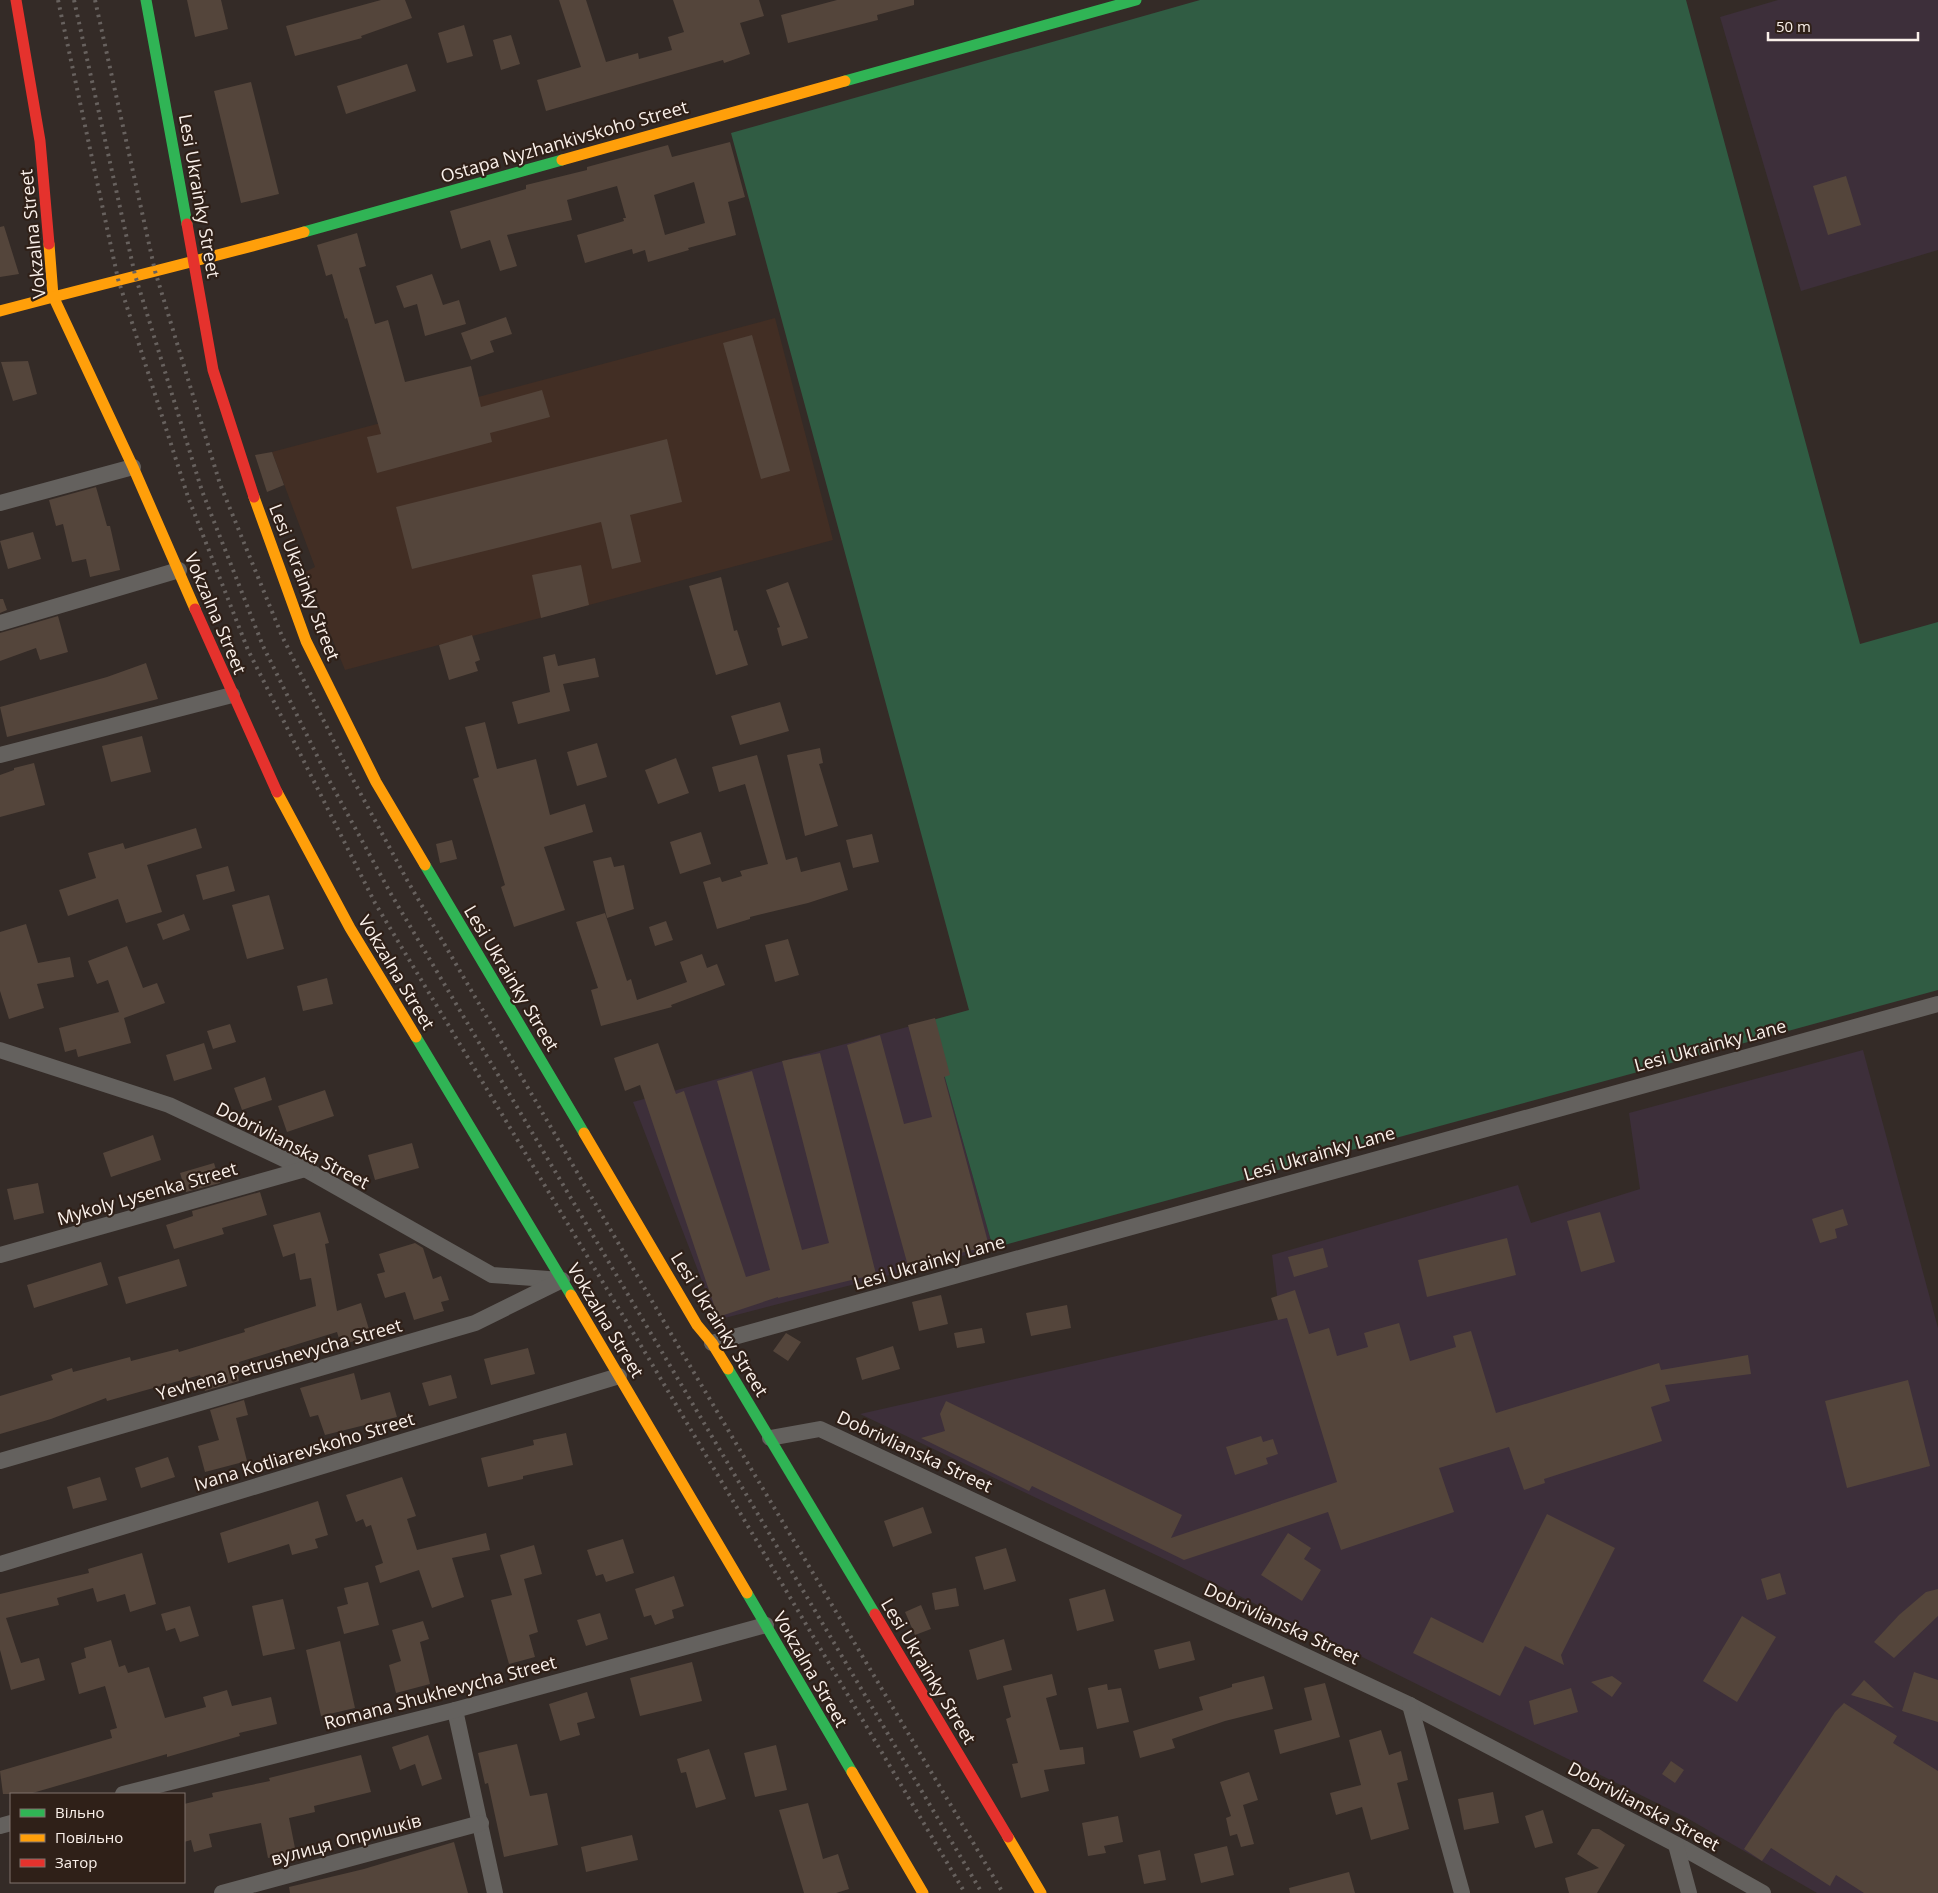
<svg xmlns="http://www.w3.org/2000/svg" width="1938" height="1893" viewBox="0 0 1938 1893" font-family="'Open Sans',sans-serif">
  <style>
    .built { fill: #422e24 }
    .industrial { fill: #3d2f3a }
    .green { fill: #305c43 }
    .building { fill: #54453b; fill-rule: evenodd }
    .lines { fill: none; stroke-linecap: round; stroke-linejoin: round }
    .street { stroke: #64615e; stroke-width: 16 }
    .fast { stroke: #30b455; stroke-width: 11 }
    .slow { stroke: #ff9f0a; stroke-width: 11 }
    .jam { stroke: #e5322d; stroke-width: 11 }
    .rail { stroke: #67615e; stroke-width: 4; stroke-dasharray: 2.5 5; stroke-linecap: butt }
    .labels { text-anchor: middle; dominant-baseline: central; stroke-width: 4.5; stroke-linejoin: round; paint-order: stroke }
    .street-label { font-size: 18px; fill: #faf0ea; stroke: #2f2018 }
  </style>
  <rect width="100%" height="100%" fill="#342b27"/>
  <polygon class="built" points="775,318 833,540 345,670 305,572 315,567 272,452"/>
  <g class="industrial">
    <polygon points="1778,0 1938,0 1938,250 1801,291 1720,17"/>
    <polygon points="929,1021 993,1248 717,1320 633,1102"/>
    <polygon points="1863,1050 1938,1328 1938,1893 1817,1893 1687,1818 1177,1565 860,1414 1280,1319 1272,1255 1518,1185 1531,1223 1640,1189 1629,1113"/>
  </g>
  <polygon class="green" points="1200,0 1686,0 1860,644 1938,622 1938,990 993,1248 929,1021 969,1010 731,133"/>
  <g class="building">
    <polygon points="187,0 221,0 228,29 195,37"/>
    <polygon points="381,0 405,0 412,18 361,36 362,38 295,56 286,26"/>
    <polygon points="559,0 586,0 606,62 638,53 639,59 672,50 668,37 684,32 673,0 759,0 764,16 740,23 750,54 724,63 723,60 546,111 537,80 581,67"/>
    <polygon points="837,0 914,0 914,5 877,15 878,20 788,43 781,15"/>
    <polygon points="464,25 473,56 447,63 438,33"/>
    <polygon points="511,35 520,64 501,70 493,40"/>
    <polygon points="407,64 416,91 346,114 337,86"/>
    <polygon points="251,82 279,194 241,203 214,91"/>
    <path d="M730,142L745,197L728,202L736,235L688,248L689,250L648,262L645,250L633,254L632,249L585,263L577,235L624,221L623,218H626L617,186L567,200L572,220L507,235L517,266L500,271L490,240L461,249L450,211L526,189V185L587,170V167L668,145L672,157ZM694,182L705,223L665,235L654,195Z"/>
    <polygon points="1846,176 1861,225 1828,235 1813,186"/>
    <polygon points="4,226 19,274 0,277 0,227"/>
    <polygon points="357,233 366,266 359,268 375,324 388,320 405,382 471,366 481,407 542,390 550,417 490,433 492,442 377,473 367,437 381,434 347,318 345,319 332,274 326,276 317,245"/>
    <polygon points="432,274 443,305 459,300 466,324 425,336 417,304 404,308 396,286"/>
    <polygon points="506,317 512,334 490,341 494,352 471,360 461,333"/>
    <polygon points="752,335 790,471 761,479 723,343"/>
    <polygon points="28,361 37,394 13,401 1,362"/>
    <polygon points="667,439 682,502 630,515 641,562 612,569 601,522 412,569 396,507"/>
    <polygon points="272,452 284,485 267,492 255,455"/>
    <polygon points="96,487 107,526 110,526 120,570 90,577 86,559 72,562 63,524 56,526 49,500"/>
    <polygon points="33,532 41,559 8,569 0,541"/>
    <polygon points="581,565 589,605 541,618 532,575"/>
    <polygon points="721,577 734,631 737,630 748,665 716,675 689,586"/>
    <polygon points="788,582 808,638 782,646 777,628 780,627 766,590"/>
    <polygon points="0,599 3,599 7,610 0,613"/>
    <polygon points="58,616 68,652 40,660 36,648 0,661 0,633"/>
    <polygon points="472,635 480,660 475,662 478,671 449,680 439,645"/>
    <polygon points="555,654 558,666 595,658 599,677 563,684 570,711 518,724 512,702 550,692 543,657"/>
    <polygon points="146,663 158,699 7,737 0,707 107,677"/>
    <polygon points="780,702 789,731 740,745 731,716"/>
    <polygon points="485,722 497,769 536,759 550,815 585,804 593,832 544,847 565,910 514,927 501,887 505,885 473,779 479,777 465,727"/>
    <polygon points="142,736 151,772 111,782 102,746"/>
    <polygon points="597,743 607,777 577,786 567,752"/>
    <polygon points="820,748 823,763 819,764 838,826 805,836 787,755"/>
    <polygon points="757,755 786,860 797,857 801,872 840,862 848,890 808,903 750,917 750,919 717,929 703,882 720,877 722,882 742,876 740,871 768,864 745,784 719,792 712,767"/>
    <polygon points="676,758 689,793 658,804 645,770"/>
    <polygon points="34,763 45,805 0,817 0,775 14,770 14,768"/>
    <polygon points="196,828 202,848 147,865 162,912 126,923 118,899 68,916 59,890 96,878 88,853 123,843 125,849"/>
    <polygon points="701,832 711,864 680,874 670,842"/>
    <polygon points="872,834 879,862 853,868 846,840"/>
    <polygon points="452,840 457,859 440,863 436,844"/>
    <polygon points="611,857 614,867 624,865 634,909 607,918 593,861"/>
    <polygon points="228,866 235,891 203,900 196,875"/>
    <polygon points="269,895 284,949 247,959 232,905"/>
    <polygon points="605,913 627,981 631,979 637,1000 687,982 680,962 702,954 707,968 717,964 725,985 671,1005 672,1007 601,1026 591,990 598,988 576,922"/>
    <polygon points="184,914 190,930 163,940 157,924"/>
    <polygon points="666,921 673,940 655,946 649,927"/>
    <polygon points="26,924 38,963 70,957 74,977 37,984 44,1008 9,1019 0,991 0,932"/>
    <polygon points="788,939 799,975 775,982 765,945"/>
    <polygon points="127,946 143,988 157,983 165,1003 124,1018 131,1043 78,1057 76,1049 65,1052 59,1028 119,1012 108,980 97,984 88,961"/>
    <polygon points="327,978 333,1004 303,1011 297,986"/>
    <polygon points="935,1018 950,1075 944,1077 989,1246 908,1266 847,1045 880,1035 904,1124 932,1117 908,1025"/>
    <polygon points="230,1024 236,1042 213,1049 207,1031"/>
    <polygon points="204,1043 212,1069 174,1081 166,1055"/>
    <polygon points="658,1043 676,1094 684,1091 746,1277 770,1270 717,1081 752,1071 802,1250 829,1243 782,1061 820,1053 876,1274 778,1298 778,1297 718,1317 640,1085 625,1091 614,1058"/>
    <polygon points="265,1077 272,1100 242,1110 234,1088"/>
    <polygon points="325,1090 334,1116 287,1132 278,1106"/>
    <polygon points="153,1135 161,1160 111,1177 103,1153"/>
    <polygon points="412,1143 419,1168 375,1180 368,1155"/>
    <polygon points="214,1163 220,1183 186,1192 180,1173"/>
    <polygon points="38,1183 44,1213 14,1220 7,1189"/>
    <polygon points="260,1192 267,1215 222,1228 224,1234 174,1249 166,1225 193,1216 192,1211"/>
    <polygon points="1843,1209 1848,1225 1835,1229 1837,1238 1820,1243 1812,1219"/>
    <polygon points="320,1212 329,1243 325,1244 337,1311 361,1303 371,1336 341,1345 337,1332 239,1362 239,1364 236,1366 239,1381 205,1391 200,1375 107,1401 106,1398 51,1419 0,1434 0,1396 53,1380 51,1375 72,1368 73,1372 130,1357 131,1361 178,1349 179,1352 245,1332 244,1329 316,1306 311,1278 300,1280 295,1253 283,1257 273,1225"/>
    <polygon points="1600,1212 1615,1262 1581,1272 1567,1221"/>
    <polygon points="1507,1238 1516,1275 1427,1297 1418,1260"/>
    <polygon points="415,1243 423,1248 433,1279 441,1276 449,1300 441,1302 444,1311 414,1320 405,1292 385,1298 377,1274 385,1272 379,1254"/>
    <polygon points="1323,1248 1328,1267 1294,1277 1288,1257"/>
    <polygon points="179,1259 187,1286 126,1304 118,1277"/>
    <polygon points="101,1262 108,1285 34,1308 27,1285"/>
    <polygon points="1295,1290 1309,1334 1329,1328 1337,1356 1368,1347 1364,1333 1399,1323 1410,1361 1456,1347 1453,1336 1471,1331 1496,1413 1659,1363 1661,1370 1748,1355 1751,1374 1665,1385 1670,1401 1651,1407 1662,1441 1544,1479 1545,1483 1524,1490 1509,1447 1439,1468 1454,1512 1341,1550 1328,1512 1184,1560 1032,1486 1029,1491 921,1438 945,1431 940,1414 946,1401 1182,1515 1171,1538 1337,1482 1287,1318 1278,1320 1271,1298"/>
    <polygon points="941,1295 948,1324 919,1331 912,1302"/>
    <polygon points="1067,1305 1071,1328 1031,1336 1026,1313"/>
    <polygon points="982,1328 985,1343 957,1348 954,1333"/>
    <polygon points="786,1333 801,1342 788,1361 773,1351"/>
    <polygon points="893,1346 900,1369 862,1380 856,1358"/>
    <polygon points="528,1348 535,1374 491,1385 484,1359"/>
    <polygon points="354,1373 361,1400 390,1392 397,1417 325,1435 318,1415 310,1417 300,1388"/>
    <polygon points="451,1375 457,1398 429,1406 422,1383"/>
    <polygon points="1908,1380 1930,1466 1847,1488 1825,1401"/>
    <polygon points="244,1400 248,1415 236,1418 247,1461 205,1472 198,1446 219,1440 210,1410"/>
    <polygon points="566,1433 573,1465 523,1476 523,1479 488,1487 481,1458 534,1445 533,1440"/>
    <polygon points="1261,1436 1263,1442 1273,1439 1278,1454 1266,1458 1268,1464 1235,1475 1226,1447"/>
    <polygon points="168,1457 175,1477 141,1488 135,1468"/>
    <polygon points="100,1477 107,1500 73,1509 67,1487"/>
    <polygon points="402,1477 416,1516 407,1519 417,1550 486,1533 490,1550 452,1558 464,1597 432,1608 419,1570 380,1583 375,1566 383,1563 371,1525 366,1527 363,1519 356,1522 346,1495"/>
    <polygon points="318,1501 328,1535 315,1539 318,1548 292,1555 289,1544 228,1563 220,1533"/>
    <polygon points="923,1507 932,1533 893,1547 884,1521"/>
    <polygon points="1547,1514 1615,1548 1561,1655 1564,1665 1525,1646 1500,1696 1413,1653 1431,1617 1483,1643"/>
    <polygon points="1288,1533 1311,1548 1304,1559 1321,1570 1302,1601 1261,1575"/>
    <polygon points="623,1539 634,1573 606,1582 603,1574 596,1576 587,1550"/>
    <polygon points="534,1545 542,1574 524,1579 538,1632 529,1635 535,1657 509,1664 491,1600 512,1595 500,1555"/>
    <polygon points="1006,1548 1016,1581 984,1590 975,1557"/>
    <polygon points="142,1553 156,1604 130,1612 125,1594 97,1602 93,1588 57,1598 59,1605 6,1618 21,1663 39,1658 45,1680 11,1690 0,1650 0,1594 89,1573 88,1569"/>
    <polygon points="1780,1573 1786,1594 1767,1600 1761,1579"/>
    <polygon points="674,1576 684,1606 672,1610 674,1618 655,1625 651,1615 644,1617 635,1589"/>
    <polygon points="368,1582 379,1625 344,1634 337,1607 348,1604 344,1588"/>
    <polygon points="956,1588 959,1606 935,1610 932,1593"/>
    <polygon points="1105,1589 1114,1621 1077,1631 1069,1599"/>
    <polygon points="1938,1589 1938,1616 1894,1658 1874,1642 1899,1615 1926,1592"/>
    <polygon points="283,1599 295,1649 263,1656 252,1606"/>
    <polygon points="921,1605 931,1629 915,1635 905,1612"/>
    <polygon points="190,1606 199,1636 180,1642 175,1628 166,1631 161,1614"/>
    <polygon points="600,1613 608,1639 586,1646 577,1620"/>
    <polygon points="1742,1616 1776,1637 1737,1702 1703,1681"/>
    <polygon points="423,1621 429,1639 420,1642 430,1684 396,1693 389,1665 401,1661 392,1630"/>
    <polygon points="1004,1639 1012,1670 977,1680 969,1650"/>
    <polygon points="111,1640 119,1667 125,1665 128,1673 149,1667 165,1718 206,1707 203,1697 227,1690 232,1706 271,1697 277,1724 239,1733 240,1736 167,1757 167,1754 29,1794 3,1794 0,1771 112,1738 110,1730 117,1728 105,1686 79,1694 71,1663 86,1658 84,1648"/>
    <polygon points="340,1641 355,1708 321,1716 306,1650"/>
    <polygon points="1190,1641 1195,1660 1159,1669 1154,1650"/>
    <polygon points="692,1662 702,1701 640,1716 630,1678"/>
    <polygon points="1914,1672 1938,1680 1938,1722 1902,1711"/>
    <polygon points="1052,1674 1057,1695 1046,1698 1060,1750 1083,1747 1085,1764 1044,1770 1049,1791 1021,1798 1012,1764 1018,1763 1006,1719 1011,1717 1003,1686"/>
    <polygon points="1264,1676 1273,1709 1225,1721 1172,1739 1175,1748 1140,1758 1133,1731 1203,1710 1199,1697 1232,1687 1232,1684"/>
    <polygon points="1612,1676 1622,1683 1612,1697 1591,1682"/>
    <polygon points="1864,1680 1894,1708 1851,1695"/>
    <polygon points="1325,1683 1340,1737 1280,1754 1274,1730 1312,1720 1304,1688"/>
    <polygon points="1107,1684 1108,1690 1121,1688 1129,1722 1097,1729 1088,1688"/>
    <polygon points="1571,1688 1578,1712 1534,1725 1529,1701"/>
    <polygon points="587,1692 595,1718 577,1723 580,1735 560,1741 549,1704"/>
    <polygon points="1844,1703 1897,1736 1893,1743 1938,1771 1938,1893 1864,1893 1836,1875 1830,1886 1771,1848 1762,1861 1744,1849 1835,1712"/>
    <polygon points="1381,1730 1389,1755 1401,1751 1408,1780 1397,1783 1409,1829 1371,1840 1362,1807 1336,1815 1330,1793 1361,1785 1349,1740"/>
    <polygon points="428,1735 442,1779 422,1786 415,1764 400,1770 392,1747"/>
    <polygon points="517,1744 530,1796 547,1793 558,1845 504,1857 488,1783 485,1784 478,1753"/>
    <polygon points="776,1745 787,1790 755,1797 744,1753"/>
    <polygon points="709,1749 726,1799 696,1808 686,1772 681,1773 677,1759"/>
    <polygon points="361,1755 371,1792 314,1806 315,1812 289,1818 296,1853 268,1858 261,1823 209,1834 212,1847 194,1852 191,1840 184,1842 184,1804 213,1797 212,1793 270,1781 269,1778"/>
    <polygon points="1671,1761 1684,1770 1675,1783 1662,1774"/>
    <polygon points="1249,1772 1258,1800 1243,1805 1254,1844 1241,1847 1237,1834 1230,1836 1226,1818 1231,1816 1220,1782"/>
    <polygon points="1493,1792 1499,1823 1464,1830 1458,1799"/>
    <polygon points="808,1803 823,1859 838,1854 849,1889 836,1893 804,1893 779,1810"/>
    <polygon points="1543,1810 1553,1843 1535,1848 1525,1816"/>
    <polygon points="1118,1816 1123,1842 1104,1846 1106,1853 1088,1856 1082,1823"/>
    <polygon points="1592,1829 1599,1829 1625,1845 1597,1893 1569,1893 1565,1878 1599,1868 1577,1854"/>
    <polygon points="632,1835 638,1860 586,1872 581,1847"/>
    <polygon points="454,1842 468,1893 290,1893 289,1887 364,1869"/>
    <polygon points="1227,1846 1234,1875 1201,1883 1194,1854"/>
    <polygon points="1160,1850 1166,1880 1144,1884 1138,1855"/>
    <polygon points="1349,1872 1355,1893 1290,1893 1289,1888"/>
  </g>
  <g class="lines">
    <g class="street">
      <polyline points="0,503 133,467"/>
      <polyline points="0,623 179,570"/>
      <polyline points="0,755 232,695"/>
      <polyline points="0,1050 169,1105 305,1169 492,1275 562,1280"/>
      <polyline points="0,1255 305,1169"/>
      <polyline points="712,1343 1938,1004"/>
      <polyline points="770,1438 820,1429 1410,1705 1683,1848 1763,1893"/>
      <polyline points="0,1461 475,1323 560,1281"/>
      <polyline points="0,1564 619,1376"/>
      <polyline points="1410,1705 1462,1893"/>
      <polyline points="455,1710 495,1893"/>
      <polyline points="123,1794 455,1710 766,1625"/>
      <polyline points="0,1826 11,1823"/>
      <polyline points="1676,1845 1689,1893"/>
      <polyline points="222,1893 481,1823"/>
    </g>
    <g class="fast">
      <polyline points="146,0 187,224"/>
      <polyline points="845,81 1136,0"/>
      <polyline points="304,232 562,160"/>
      <polyline points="425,865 584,1133"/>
      <polyline points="416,1037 571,1295"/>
      <polyline points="728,1369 875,1614"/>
      <polyline points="747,1593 852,1772"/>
    </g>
    <g class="slow">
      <polyline points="562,160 845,81"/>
      <polyline points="49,244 53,296 133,467 195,609"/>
      <path d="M0,311C101,284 203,260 304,232"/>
      <polyline points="254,497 306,641 376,782 425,865"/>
      <polyline points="277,792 350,928 416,1037"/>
      <polyline points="584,1133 697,1325 712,1343 728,1369"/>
      <polyline points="571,1295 747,1593"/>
      <polyline points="852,1772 923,1893"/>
      <polyline points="1008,1837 1041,1893"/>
    </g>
    <g class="jam">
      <polyline points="16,0 40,141 49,244"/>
      <polyline points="187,224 213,370 254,497"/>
      <polyline points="195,609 277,792"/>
      <polyline points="875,1614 1008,1837"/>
    </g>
    <g class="rail">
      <polyline points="58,0 118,279 188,497 248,650 375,903 649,1359 965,1893"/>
      <polyline points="74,0 135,275 202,491 263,646 329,780 391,894 982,1893"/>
      <polyline points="95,0 155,271 220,484 282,636 349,772 407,880 677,1344 1003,1893"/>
    </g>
  </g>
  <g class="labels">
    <g class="street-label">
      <text transform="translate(564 141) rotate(-16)">Ostapa Nyzhankivskoho Street</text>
      <text transform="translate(200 196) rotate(80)">Lesi Ukrainky Street</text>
      <text transform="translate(32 234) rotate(-96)">Vokzalna Street</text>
      <text transform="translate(305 582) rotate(69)">Lesi Ukrainky Street</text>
      <text transform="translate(216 613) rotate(67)">Vokzalna Street</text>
      <text transform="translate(397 972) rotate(59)">Vokzalna Street</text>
      <text transform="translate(512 978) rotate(59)">Lesi Ukrainky Street</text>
      <text transform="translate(1710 1045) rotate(-15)">Lesi Ukrainky Lane</text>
      <text transform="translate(293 1145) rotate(27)">Dobrivlianska Street</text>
      <text transform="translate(1319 1153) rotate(-16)">Lesi Ukrainky Lane</text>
      <text transform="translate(147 1193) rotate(-16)">Mykoly Lysenka Street</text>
      <text transform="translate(929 1262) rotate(-16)">Lesi Ukrainky Lane</text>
      <text transform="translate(606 1320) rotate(59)">Vokzalna Street</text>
      <text transform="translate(720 1324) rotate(58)">Lesi Ukrainky Street</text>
      <text transform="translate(279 1359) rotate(-16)">Yevhena Petrushevycha Street</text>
      <text transform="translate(304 1451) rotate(-17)">Ivana Kotliarevskoho Street</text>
      <text transform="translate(915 1451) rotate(25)">Dobrivlianska Street</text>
      <text transform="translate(1282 1623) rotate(25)">Dobrivlianska Street</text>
      <text transform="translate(811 1669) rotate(60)">Vokzalna Street</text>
      <text transform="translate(929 1671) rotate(59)">Lesi Ukrainky Street</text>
      <text transform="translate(440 1692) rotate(-15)">Romana Shukhevycha Street</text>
      <text transform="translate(1644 1806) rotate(28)">Dobrivlianska Street</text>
      <text transform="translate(346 1839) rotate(-15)">вулиця Опришків</text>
    </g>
  </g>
  <rect x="10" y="1793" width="175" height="90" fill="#2f2018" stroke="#80736c"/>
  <rect x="20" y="1809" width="25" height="8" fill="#30b455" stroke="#80736c"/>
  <text x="55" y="1818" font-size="15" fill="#faf0ea">Вільно</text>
  <rect x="20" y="1834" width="25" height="8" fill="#ff9f0a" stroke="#80736c"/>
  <text x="55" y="1843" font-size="15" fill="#faf0ea">Повільно</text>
  <rect x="20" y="1859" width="25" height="8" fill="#e5322d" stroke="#80736c"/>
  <text x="55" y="1868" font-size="15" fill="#faf0ea">Затор</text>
  <path d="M1768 32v8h150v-8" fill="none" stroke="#faf0ea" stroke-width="2.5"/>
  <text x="1776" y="32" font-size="15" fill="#faf0ea" stroke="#2f2018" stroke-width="4" paint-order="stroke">50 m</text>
</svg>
